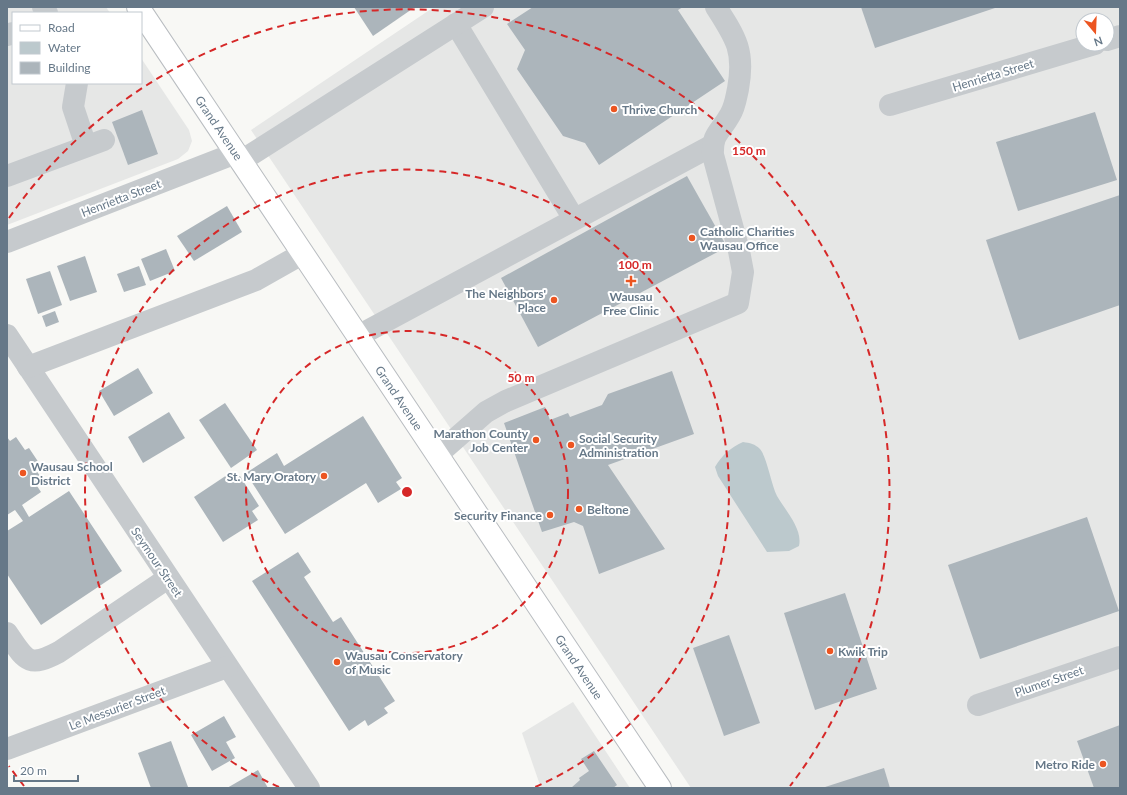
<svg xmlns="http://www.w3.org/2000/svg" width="1127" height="795" viewBox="0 0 1127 795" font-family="Lato,sans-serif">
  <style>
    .built { fill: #e6e7e6; fill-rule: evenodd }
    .water { fill: #bcc9cd }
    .building { fill: #acb5bb }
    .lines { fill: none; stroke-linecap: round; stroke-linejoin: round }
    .major-casing { stroke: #b9bdc1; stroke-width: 24 }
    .minor { stroke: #c6cacd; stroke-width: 22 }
    .major { stroke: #fff; stroke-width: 22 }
    .ring { fill: none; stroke: #d62828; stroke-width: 2; stroke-dasharray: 7 5 }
    .poi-dot { fill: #ec5521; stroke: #fff; stroke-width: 1.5 }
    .labels { text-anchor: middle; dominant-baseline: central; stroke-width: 4; stroke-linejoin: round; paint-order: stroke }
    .street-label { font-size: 12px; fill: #667888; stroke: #fff }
    .poi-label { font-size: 12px; font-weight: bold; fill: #667888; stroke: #fff; text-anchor: start }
    .centre { fill: #d62828; stroke: #fff; stroke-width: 2 }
    .ring-label { font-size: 12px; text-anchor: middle; font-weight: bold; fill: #d62828; stroke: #fff; stroke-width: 4; stroke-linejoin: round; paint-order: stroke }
  </style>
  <rect width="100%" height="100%" fill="#f8f8f5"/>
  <g class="built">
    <polygon points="7,7 106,7 110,13 13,13 13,83 141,83 141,58 189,130 192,141 188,151 178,159 7,225"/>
    <path d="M434,7H1120V788H691L251,130ZM1083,20H1107V44H1083Z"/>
    <polygon points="573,702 630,788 541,788 522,733"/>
  </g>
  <path class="water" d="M743,442C750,443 755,444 760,449C767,457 771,484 777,496C785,510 803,529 799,546L789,551L767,552L718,476L715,467C722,455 730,448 743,442Z"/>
  <g class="building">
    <polygon points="354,7 415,7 373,36"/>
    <polygon points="533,7 683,7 678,10 725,81 599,165 585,143 563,136 517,69 525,50 507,24"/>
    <polygon points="861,7 998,7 875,48"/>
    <polygon points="142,110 158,154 128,165 112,122"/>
    <polygon points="1095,112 1117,180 1018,211 996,142"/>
    <polygon points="687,176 727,247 538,347 501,278"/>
    <polygon points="1120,195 1120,305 1019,340 986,240"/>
    <polygon points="227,206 242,232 194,261 177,236"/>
    <polygon points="166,249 175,271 150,281 141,259"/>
    <polygon points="85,256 97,292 70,301 57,266"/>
    <polygon points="139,266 146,285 124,292 117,274"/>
    <polygon points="50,271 62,305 38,314 26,279"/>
    <polygon points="55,311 59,322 46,327 42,316"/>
    <polygon points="138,368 153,393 114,416 99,391"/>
    <polygon points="672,371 694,434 608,465 665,549 599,574 583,526 574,522 542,532 504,423 545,407 550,420 568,413 570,417 602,405 608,394"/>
    <polygon points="225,403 257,450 231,468 199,420"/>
    <polygon points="169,412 185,438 143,463 128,437"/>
    <polygon points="363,416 402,478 396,482 401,489 378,503 366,483 285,534 246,473 277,453 284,466"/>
    <polygon points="7,437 10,441 16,437 25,450 29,448 39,463 34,467 42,479 35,483 41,492 22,505 29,517 69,491 122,571 41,625 7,574 7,531 23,521 15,510 7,515"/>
    <polygon points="227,475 231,481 240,476 259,506 252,511 258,520 223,542 194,497"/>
    <polygon points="1087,517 1119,611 980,659 948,565"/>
    <polygon points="298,552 311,572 304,577 333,622 341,617 395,701 384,708 388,713 368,726 365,720 349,731 252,581"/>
    <polygon points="845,593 877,689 815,710 784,613"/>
    <polygon points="729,635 760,723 724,736 693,648"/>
    <polygon points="224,716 236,737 226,742 235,758 212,771 191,735"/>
    <polygon points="1120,725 1120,788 1094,788 1077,741"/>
    <polygon points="171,741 188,787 151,788 138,753"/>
    <polygon points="594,751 617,785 613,788 571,788 580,780 579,778 589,771 581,759"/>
    <polygon points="884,768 890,788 822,788"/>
    <polygon points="258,770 268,788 227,788"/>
  </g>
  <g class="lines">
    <defs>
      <polyline id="major" points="138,7 660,788"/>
    </defs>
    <use href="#major" class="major-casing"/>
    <g class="minor">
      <polyline points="43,7 47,13"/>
      <polyline points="456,24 574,219"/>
      <polyline points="7,35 13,33"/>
      <polyline points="1107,40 1120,36"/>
      <polyline points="77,83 73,107 86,146"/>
      <polyline points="890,105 1095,44"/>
      <polyline points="241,161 483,7"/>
      <polyline points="7,176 104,140"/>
      <polyline points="7,242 236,153"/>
      <polyline points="7,335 309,788"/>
      <polyline points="358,336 713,145"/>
      <polyline points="28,367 256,280 302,254"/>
      <path d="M437,455L486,412L506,401L738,303L743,272L739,251L713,155C712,133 720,133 730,115C735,107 736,98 738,89C745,51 736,38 716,7"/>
      <path d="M7,633C25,659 27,669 59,652L168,578"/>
      <polyline points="978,705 1120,657"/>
      <polyline points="7,749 227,667"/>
    </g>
    <use href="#major" class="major"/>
  </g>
  <g class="ring">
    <circle cx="407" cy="492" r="161"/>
    <path d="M279 787A322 322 0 1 1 535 787"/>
    <path d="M24 786A483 483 0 0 1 9 766M9 218A483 483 0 1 1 790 786"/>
  </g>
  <g class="poi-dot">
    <circle cx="614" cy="109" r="4"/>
    <circle cx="692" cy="238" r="4"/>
    <path d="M629 275h4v4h4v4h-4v4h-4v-4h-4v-4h4z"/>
    <circle cx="554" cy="300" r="4"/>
    <circle cx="536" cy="440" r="4"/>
    <circle cx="571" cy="445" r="4"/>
    <circle cx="23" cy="473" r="4"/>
    <circle cx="324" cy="476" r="4"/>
    <circle cx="579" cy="509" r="4"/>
    <circle cx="550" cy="515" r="4"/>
    <circle cx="830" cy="651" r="4"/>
    <circle cx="337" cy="662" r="4"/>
    <circle cx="1103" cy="764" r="4"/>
  </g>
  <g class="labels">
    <g class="street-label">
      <text transform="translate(993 75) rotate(-17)">Henrietta Street</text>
      <text transform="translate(219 128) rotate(56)">Grand Avenue</text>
      <text transform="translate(121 198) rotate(-21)">Henrietta Street</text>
      <text transform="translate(399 398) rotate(56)">Grand Avenue</text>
      <text transform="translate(157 562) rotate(56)">Seymour Street</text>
      <text transform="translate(579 667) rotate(56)">Grand Avenue</text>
      <text transform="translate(1049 681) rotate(-19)">Plumer Street</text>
      <text transform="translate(117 708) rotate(-21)">Le Messurier Street</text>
    </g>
    <g class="poi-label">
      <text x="622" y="109">Thrive Church</text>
      <text x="700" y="231">Catholic Charities<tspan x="700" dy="14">Wausau Office</tspan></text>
      <text x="546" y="293" text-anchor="end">The Neighbors'<tspan x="546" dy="14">Place</tspan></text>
      <text x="631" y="296" text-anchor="middle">Wausau<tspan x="631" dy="14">Free Clinic</tspan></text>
      <text x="528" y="433" text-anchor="end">Marathon County<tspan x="528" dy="14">Job Center</tspan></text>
      <text x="579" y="438">Social Security<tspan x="579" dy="14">Administration</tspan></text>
      <text x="31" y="466">Wausau School<tspan x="31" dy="14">District</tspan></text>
      <text x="316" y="476" text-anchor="end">St. Mary Oratory</text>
      <text x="587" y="509">Beltone</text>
      <text x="542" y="515" text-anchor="end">Security Finance</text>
      <text x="838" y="651">Kwik Trip</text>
      <text x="345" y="655">Wausau Conservatory<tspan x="345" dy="14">of Music</tspan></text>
      <text x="1095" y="764" text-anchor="end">Metro Ride</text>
    </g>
  </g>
  <circle cx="407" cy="492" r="6" class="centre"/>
  <g class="ring-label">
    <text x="749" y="155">150 m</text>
    <text x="635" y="269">100 m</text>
    <text x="521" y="382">50 m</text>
  </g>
  <rect width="1127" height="795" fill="none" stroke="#667888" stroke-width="16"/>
  <rect x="12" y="12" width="130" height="72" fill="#ffffff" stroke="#c2c9cf"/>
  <rect x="20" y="25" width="20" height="6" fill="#ffffff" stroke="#c2c9cf"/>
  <text x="48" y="32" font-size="12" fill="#667888">Road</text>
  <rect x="20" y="42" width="20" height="12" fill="#bcc9cd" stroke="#c2c9cf"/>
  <text x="48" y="52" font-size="12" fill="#667888">Water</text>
  <rect x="20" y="62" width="20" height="12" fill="#acb5bb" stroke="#c2c9cf"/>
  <text x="48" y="72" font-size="12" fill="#667888">Building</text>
  <g transform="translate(1095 32) rotate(161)"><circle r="19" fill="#ffffff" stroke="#c2c9cf"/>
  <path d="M0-3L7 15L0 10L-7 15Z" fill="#ec5521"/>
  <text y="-6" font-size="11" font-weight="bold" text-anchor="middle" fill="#667888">N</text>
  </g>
  <path d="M14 775v6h64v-6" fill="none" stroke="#667888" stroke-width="2"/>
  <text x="20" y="775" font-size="12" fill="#667888" stroke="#ffffff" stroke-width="3" paint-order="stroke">20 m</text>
</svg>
